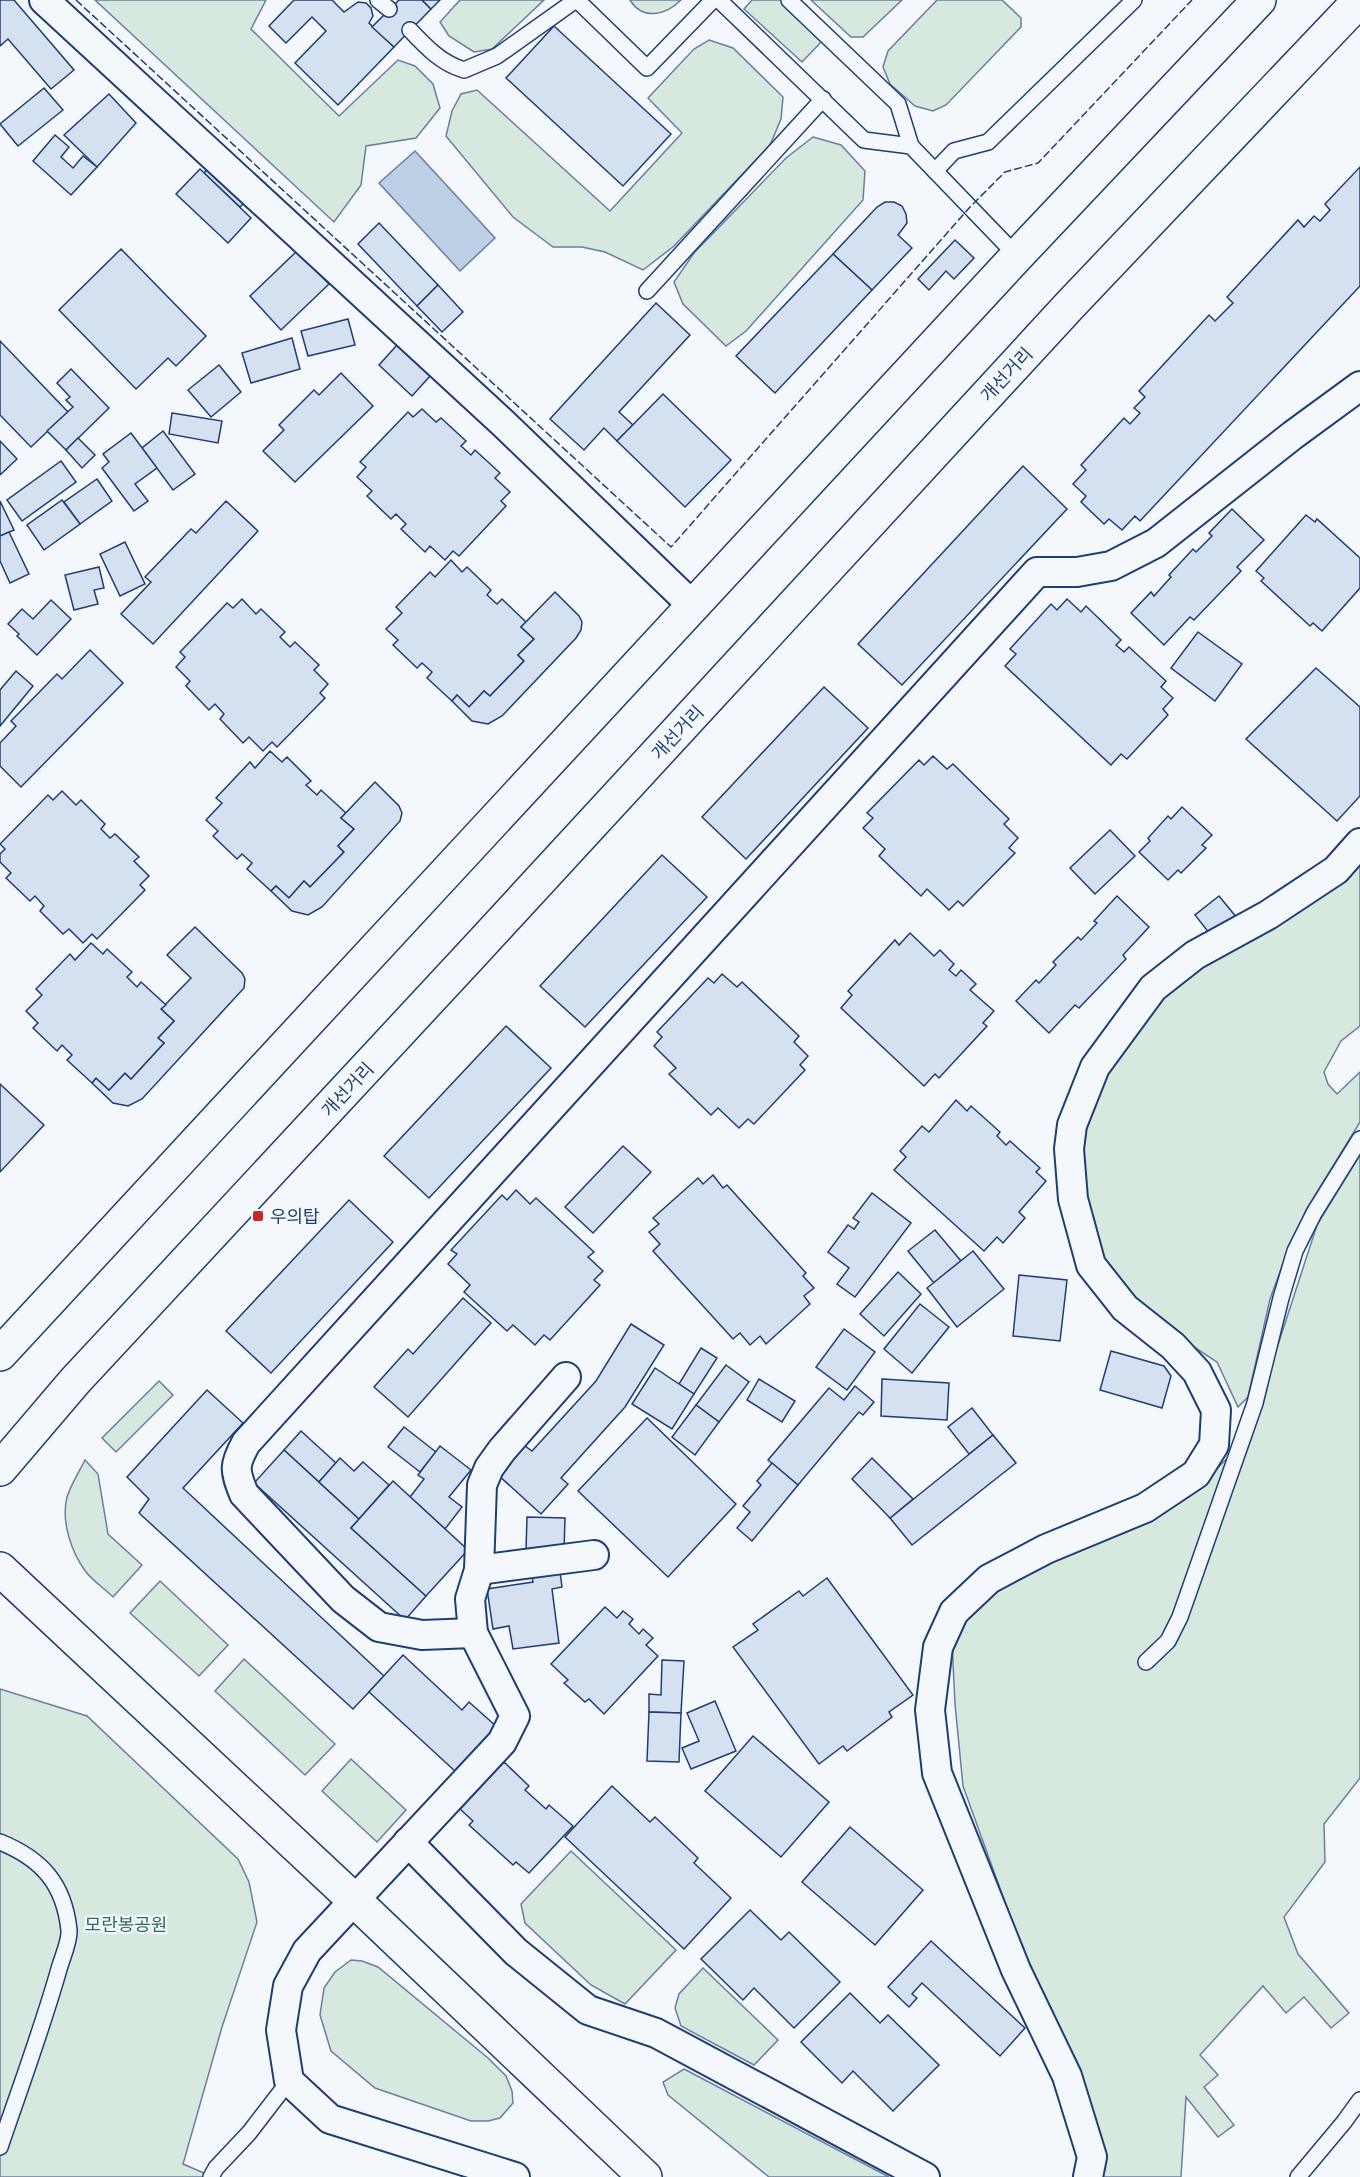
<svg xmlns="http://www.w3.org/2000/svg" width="1360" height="2177" viewBox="0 0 1360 2177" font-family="'Open Sans','Noto Sans KR',sans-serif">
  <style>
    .green { fill: #d7e8df; stroke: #687fa3; stroke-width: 1.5 }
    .water { fill: #bed0e5; stroke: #687fa3; stroke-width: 1.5 }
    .building { fill: #d5e0f0; stroke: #1d3f73; stroke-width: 1.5 }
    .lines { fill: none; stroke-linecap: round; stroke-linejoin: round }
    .lane-casing { stroke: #1d3f73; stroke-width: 18 }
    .street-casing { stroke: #1d3f73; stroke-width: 32 }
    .secondary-casing { stroke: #1d3f73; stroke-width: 36 }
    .primary-casing { stroke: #1d3f73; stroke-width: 36 }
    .lane { stroke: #f4f7fb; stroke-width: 15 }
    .street { stroke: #f4f7fb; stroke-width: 28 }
    .secondary { stroke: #f4f7fb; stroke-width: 33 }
    .primary { stroke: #f4f7fb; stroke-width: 33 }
    .fence { stroke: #1d3f73; stroke-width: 1.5; stroke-dasharray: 8 3; stroke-linecap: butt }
    .poi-dot { fill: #c62828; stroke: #f4f7fb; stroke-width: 2 }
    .labels { text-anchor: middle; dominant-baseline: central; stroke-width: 4.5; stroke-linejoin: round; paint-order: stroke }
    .street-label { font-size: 18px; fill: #1d3f73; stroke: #f4f7fb }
    .poi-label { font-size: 18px; fill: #1d3f73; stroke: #f4f7fb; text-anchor: start }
    .park-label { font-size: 18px; fill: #2c6c60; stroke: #f4f7fb }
  </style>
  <rect width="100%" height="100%" fill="#f4f7fb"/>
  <g class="green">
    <polygon points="95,0 266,0 251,29 339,116 398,60 415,66 433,84 440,108 416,138 366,146 361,185 334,222"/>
    <polygon points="460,0 544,0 492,49 474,52 449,36 440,22"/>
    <path d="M630,0H681C666,15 643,21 630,0Z"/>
    <polygon points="752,0 780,0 823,40 802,62 744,9"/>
    <polygon points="811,0 902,0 863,37 851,37"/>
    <polygon points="937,0 1002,0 1021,18 1021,27 946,105 933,111 915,106 890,84 883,67 888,51"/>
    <polygon points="709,40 733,48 783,97 781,119 770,145 674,246 643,270 605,252 582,247 553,247 513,217 446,136 452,111 461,94 477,90 610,211 682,133 648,98 694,49"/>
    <polygon points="813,137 841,145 865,171 863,200 746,331 726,346 683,304 674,282 694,253 786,158"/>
    <polygon points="1360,860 1360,1026 1341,1041 1324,1072 1328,1084 1337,1094 1360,1072 1360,1122 1307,1208 1287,1253 1270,1299 1248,1397 1238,1407 1217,1362 1168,1330 1133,1300 1099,1260 1083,1200 1080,1153 1085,1126 1104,1071 1158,999 1199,964"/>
    <polygon points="1360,1155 1360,1778 1324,1824 1325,1862 1284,1917 1298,1954 1349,2013 1331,2028 1304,1997 1286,2013 1263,1986 1200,2055 1218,2075 1204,2087 1234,2125 1218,2137 1186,2097 1181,2177 1100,2177 1101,2158 1006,1905 963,1786 955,1704 952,1642 972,1609 998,1586 1201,1485 1248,1437 1317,1225"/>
    <polygon points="159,1381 173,1395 116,1452 102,1438"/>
    <path d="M85,1460L98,1474L108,1534L142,1565L113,1597C105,1589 93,1581 86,1572C71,1552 61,1521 67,1497C71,1484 79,1472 85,1460Z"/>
    <polygon points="160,1581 228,1645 199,1676 130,1613"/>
    <polygon points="244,1659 335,1744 305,1775 215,1691"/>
    <polygon points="0,1689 87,1716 238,1859 249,1882 257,1922 222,2027 183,2164 213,2177 0,2177"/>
    <polygon points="351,1759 406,1810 377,1842 322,1791"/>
    <polygon points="571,1851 676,1950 625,2004 591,1985 525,1923 521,1904"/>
    <polygon points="351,1960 362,1961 378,1967 488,2058 506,2076 512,2091 513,2103 500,2118 488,2121 471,2121 375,2088 331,2051 320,2015 324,1988 335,1972"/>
    <polygon points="703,1968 778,2040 754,2065 681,2026 675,2008 679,1994"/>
    <polygon points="684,2069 889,2177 769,2177 668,2095 663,2082"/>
  </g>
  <polygon class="water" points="415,151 495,238 460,271 379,183"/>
  <g class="building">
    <polygon points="0,0 14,0 74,70 51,89 8,39 0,46"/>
    <polygon points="294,0 332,0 344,12 358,2 366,3 371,8 373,16 369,23 394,47 338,105 295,63 326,31 312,17 286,43 269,26"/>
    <polygon points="399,0 422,0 431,9 394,47 372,27"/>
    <polygon points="422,0 440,0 431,9"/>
    <polygon points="554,26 671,134 623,186 506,78"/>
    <polygon points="44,88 63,110 18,146 0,124"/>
    <polygon points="109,94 136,123 97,167 64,135"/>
    <polygon points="55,135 69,147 61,157 73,168 83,156 97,167 71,195 33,161"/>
    <polygon points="212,164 248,199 240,207 204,173"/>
    <polygon points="1360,167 1360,286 1140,521 1135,516 1122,530 1109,519 1104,524 1081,502 1086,496 1073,484 1086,470 1081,465 1124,418 1130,424 1140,413 1134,408 1145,397 1139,391 1209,315 1215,321 1233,303 1227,297 1298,220 1304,227 1314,216 1320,221 1330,210 1325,204"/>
    <polygon points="200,169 251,218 228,243 176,194"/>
    <polygon points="885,202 894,202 902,206 906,214 907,223 898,235 912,248 872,290 833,254 877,207"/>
    <polygon points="379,223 438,285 417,306 358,244"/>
    <polygon points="955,240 974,258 954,279 946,271 929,290 918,279"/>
    <polygon points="121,249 206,336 176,366 168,358 136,389 59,310"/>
    <polygon points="297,251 329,284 281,330 250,296"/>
    <polygon points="833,254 872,290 775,393 736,356"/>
    <polygon points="438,285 463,312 442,332 417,306"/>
    <polygon points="656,303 690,335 619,412 633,425 617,441 604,428 584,450 550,419"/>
    <polygon points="348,319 355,345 308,356 301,331"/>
    <polygon points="292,338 300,369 251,383 242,353"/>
    <polygon points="0,341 68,412 31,447 0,415"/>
    <polygon points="397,345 431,375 412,396 379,365"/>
    <polygon points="219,365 241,392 211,417 188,390"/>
    <polygon points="71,369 109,408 66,450 47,431 73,407 66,400 70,397 57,383"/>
    <polygon points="341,373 373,406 295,482 263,451 284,430 279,425 314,390 319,395"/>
    <polygon points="663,394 731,460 685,507 617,441"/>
    <polygon points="422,409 436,422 441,418 466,441 461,446 471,455 475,450 500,473 495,478 510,492 501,501 506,506 459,556 453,551 445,560 430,546 425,552 401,529 406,524 396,514 391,519 367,496 372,491 357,477 366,467 360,462 408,412 413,417"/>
    <polygon points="172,413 222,421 218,443 169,434"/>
    <polygon points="163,431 195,474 173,490 142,448"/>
    <polygon points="131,433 157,468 135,484 148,501 134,511 102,468 109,462 103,454"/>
    <polygon points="78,438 95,455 82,468 66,450"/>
    <polygon points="0,441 17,459 0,475"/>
    <polygon points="61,461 76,482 22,521 7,500"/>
    <polygon points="1023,466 1067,509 902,685 858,644"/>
    <polygon points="97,479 112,501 80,524 64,502"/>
    <polygon points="62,500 80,524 44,550 27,525"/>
    <polygon points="0,501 14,530 0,536"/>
    <polygon points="226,501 258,531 153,644 121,614 151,582 145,577 191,529 196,533"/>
    <polygon points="1232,509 1264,540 1237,567 1241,571 1194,620 1190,617 1164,645 1131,613 1151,592 1154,596 1171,577 1169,575 1193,549 1196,552 1212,536 1209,533"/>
    <polygon points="1306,515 1315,522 1317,519 1360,558 1360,588 1322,631 1313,623 1310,626 1261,581 1264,578 1256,571"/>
    <polygon points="9,532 29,574 10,583 0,561 0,536"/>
    <polygon points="125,542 145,584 120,596 100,554"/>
    <polygon points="451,560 462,572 467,567 491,590 487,595 497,604 502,599 526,622 521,627 534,639 518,655 524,661 490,696 484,691 469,707 457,695 452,701 427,678 432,672 422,663 417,668 393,645 398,640 386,629 402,613 396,607 430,572 435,577"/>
    <polygon points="99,567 104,588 94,590 98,604 74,610 65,575"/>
    <polygon points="555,592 579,616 582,622 581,630 576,638 502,716 488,724 472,721 452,701 457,695 469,707 484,691 490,696 524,661 518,655 534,639 521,627"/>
    <polygon points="242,599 256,614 261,609 285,632 280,637 290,647 295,642 319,665 314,670 328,684 320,693 325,698 277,747 272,742 263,751 249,737 243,743 220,719 224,714 215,704 209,710 186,686 190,681 176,667 185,657 180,652 227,603 233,608"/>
    <polygon points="1067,599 1081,612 1086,606 1121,640 1116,645 1124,652 1129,647 1166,681 1161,687 1173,698 1163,709 1168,715 1127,759 1121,754 1111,765 1005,666 1016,654 1010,649 1051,604 1057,610"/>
    <polygon points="51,600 71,619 37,655 17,636 19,634 8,624 22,609 33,619"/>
    <polygon points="1198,632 1242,664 1215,701 1171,668"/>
    <polygon points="90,650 123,683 21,787 0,766 0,743 16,726 11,721 57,674 62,679"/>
    <polygon points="1316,668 1360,707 1360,796 1337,821 1246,739"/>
    <polygon points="16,671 33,686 0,726 0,690"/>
    <polygon points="824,687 868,728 746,859 702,817"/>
    <polygon points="270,751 282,762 287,757 311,781 306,785 317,795 321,790 346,813 341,818 354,829 338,846 344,852 310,887 304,881 289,898 276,886 271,891 247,869 252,863 242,854 237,859 213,836 218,831 206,820 222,803 216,798 250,762 255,768"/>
    <polygon points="933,756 947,769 953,764 1009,819 1004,824 1018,838 1009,848 1015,853 963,906 958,901 949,910 927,889 921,896 879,856 885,849 863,828 873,818 867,813 919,760 924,765"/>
    <polygon points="375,782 399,806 402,813 400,821 322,907 308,915 292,911 271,891 276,886 289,898 304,881 310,887 344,852 338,846 354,829 341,818"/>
    <polygon points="62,791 76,805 81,800 105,824 101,829 110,838 115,834 139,857 134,861 149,876 140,885 145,890 97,939 92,934 83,943 69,929 63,934 40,911 44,906 35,896 30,901 6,878 11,873 0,862 0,854 5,849 0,844 48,795 53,800"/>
    <polygon points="1182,807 1212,835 1202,845 1206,848 1181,873 1178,870 1168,880 1139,852 1150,841 1148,838 1168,816 1171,819"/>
    <polygon points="1110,830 1135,856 1095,894 1070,868"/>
    <polygon points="662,855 707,897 585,1027 540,986"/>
    <polygon points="1117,896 1149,927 1123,955 1126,959 1079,1008 1075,1005 1049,1033 1016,1001 1036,980 1039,983 1056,965 1053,962 1078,937 1081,940 1097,923 1094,921"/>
    <polygon points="1219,896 1237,918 1213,938 1195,915"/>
    <polygon points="195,927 242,973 245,979 244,988 142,1099 128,1106 113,1103 92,1083 96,1078 109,1090 125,1073 131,1079 164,1043 158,1038 174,1021 161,1009 191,978 167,955"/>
    <polygon points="910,933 934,956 940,950 954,964 949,970 956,976 961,970 976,984 970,990 994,1011 983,1023 987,1026 939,1078 935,1074 924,1086 841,1008 852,995 848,991 895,940 899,945"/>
    <polygon points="91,943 103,954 107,949 132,972 127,977 137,987 141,982 166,1005 161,1009 174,1021 158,1038 164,1043 131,1079 125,1073 109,1090 96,1078 92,1083 67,1060 72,1055 62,1045 57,1051 33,1028 38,1023 26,1011 42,995 36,989 70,954 75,960"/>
    <polygon points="722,974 737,987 742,982 799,1036 794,1042 808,1056 800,1065 805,1070 754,1124 748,1119 739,1128 718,1108 711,1115 669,1074 676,1068 654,1046 662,1037 657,1032 708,978 714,983"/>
    <polygon points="506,1026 551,1068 429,1198 384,1156"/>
    <polygon points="0,1084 44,1125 0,1172"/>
    <polygon points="956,1100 967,1111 971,1106 1000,1132 997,1136 1006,1145 1010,1141 1040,1168 1036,1172 1046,1181 1019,1212 1025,1218 1003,1243 997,1237 984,1251 894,1170 906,1157 900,1151 922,1126 929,1132"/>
    <polygon points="623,1146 651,1172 593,1233 565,1207"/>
    <polygon points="713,1175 723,1188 727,1185 806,1273 803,1276 814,1288 804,1296 810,1304 766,1344 760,1336 750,1345 740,1333 733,1339 653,1251 660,1244 649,1232 659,1224 653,1218 698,1178 703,1184"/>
    <polygon points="516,1190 530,1204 536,1198 594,1252 588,1257 603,1271 594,1280 600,1285 550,1340 544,1335 535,1345 513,1325 507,1331 464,1292 470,1285 448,1264 457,1254 451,1250 502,1195 507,1200"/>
    <polygon points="872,1193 911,1223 855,1297 837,1284 849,1268 828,1252 848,1225 854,1229 859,1222 853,1218"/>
    <polygon points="349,1200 393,1242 271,1373 226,1331"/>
    <polygon points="935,1230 961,1261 934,1283 908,1251"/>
    <polygon points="973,1251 1004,1289 957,1327 927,1288"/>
    <polygon points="898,1272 921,1294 884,1336 860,1314"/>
    <polygon points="1019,1275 1067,1280 1060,1341 1013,1336"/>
    <polygon points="463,1298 491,1323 408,1417 374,1387 408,1349 413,1354"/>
    <polygon points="920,1304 949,1327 912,1373 884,1349"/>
    <polygon points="631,1324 664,1345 625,1407 561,1478 568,1484 541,1514 498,1475 525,1446 532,1451 596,1381"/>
    <polygon points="844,1329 875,1352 847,1390 816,1367"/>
    <polygon points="701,1348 717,1358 694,1394 679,1384"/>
    <polygon points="1111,1351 1164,1366 1171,1376 1162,1408 1100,1390"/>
    <polygon points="726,1365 749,1382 719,1422 696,1405"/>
    <polygon points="655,1368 694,1394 672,1429 632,1404"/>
    <polygon points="759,1379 795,1401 782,1422 747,1400"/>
    <polygon points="882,1379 949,1383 947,1420 881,1416"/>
    <polygon points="855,1386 874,1402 863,1415 859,1412 798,1485 768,1460 829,1388 844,1400"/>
    <polygon points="207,1390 243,1423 183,1488 384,1676 353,1709 139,1513 149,1499 127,1477"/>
    <polygon points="696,1405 719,1422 695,1455 672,1437"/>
    <polygon points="972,1408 993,1435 969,1454 948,1427"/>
    <polygon points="647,1418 736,1504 668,1577 578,1491"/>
    <polygon points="404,1427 436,1452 420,1472 388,1447"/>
    <polygon points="301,1431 336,1463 319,1482 284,1450"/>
    <polygon points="993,1435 1016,1463 912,1545 890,1518"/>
    <polygon points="440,1446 471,1470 449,1497 462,1507 445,1529 410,1497 424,1479 418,1475"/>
    <polygon points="284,1450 359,1519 351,1528 426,1596 405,1620 254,1483"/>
    <polygon points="340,1458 354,1471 363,1462 389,1485 359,1519 319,1482"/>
    <polygon points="872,1458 913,1499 890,1518 852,1479"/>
    <polygon points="772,1463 798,1485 752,1541 737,1528 750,1512 743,1506 761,1485 757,1481"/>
    <polygon points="393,1481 468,1550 426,1596 351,1528"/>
    <polygon points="527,1517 565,1518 564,1551 526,1550"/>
    <polygon points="560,1572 562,1587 552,1589 559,1643 513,1649 509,1626 493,1629 487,1589 533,1582 532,1576"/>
    <polygon points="827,1578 913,1695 889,1712 892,1717 847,1751 843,1746 819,1764 733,1647 758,1630 753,1624 799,1591 803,1596"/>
    <polygon points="605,1607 617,1618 623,1611 633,1619 629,1624 639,1634 643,1629 653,1638 646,1645 658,1656 604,1714 589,1699 585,1702 564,1683 568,1680 551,1664"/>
    <polygon points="403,1655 462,1710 469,1702 497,1727 456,1772 369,1692"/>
    <polygon points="662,1660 684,1661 681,1713 649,1712 649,1694 661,1695"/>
    <polygon points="715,1701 736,1751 691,1769 682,1748 699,1741 687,1713"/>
    <polygon points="649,1712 681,1713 679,1762 647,1761"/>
    <polygon points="753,1736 829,1802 781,1857 705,1791"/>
    <polygon points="504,1762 529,1786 525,1790 546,1809 549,1805 573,1826 529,1873 516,1862 513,1865 469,1825 473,1821 460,1809"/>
    <polygon points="612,1786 650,1822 655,1817 698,1858 694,1863 731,1898 684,1949 565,1837"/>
    <polygon points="850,1827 923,1890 875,1945 802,1882"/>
    <polygon points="750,1910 781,1940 789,1932 840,1982 794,2028 754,1988 743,2000 701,1959"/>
    <polygon points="931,1941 1025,2028 1000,2056 922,1983 912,1994 917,1998 909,2007 888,1987"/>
    <polygon points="850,1993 880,2023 888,2015 939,2065 893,2111 853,2071 842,2083 801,2042"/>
  </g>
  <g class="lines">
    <defs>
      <g id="lane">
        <polyline points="378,0 389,9"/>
        <polyline points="577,0 647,68 713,0"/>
        <polyline points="719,0 864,140 911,146"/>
        <polyline points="789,0 898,104 911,146 1017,256"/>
        <path d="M410,30C426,47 441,63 464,70L497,56L576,0"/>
        <polyline points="935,171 954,151 988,142 1134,0"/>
        <polyline points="647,291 823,99"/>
        <polyline points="1146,1662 1168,1641 1180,1617 1255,1403 1281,1298 1295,1251 1314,1213 1360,1139"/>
        <path d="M0,1842C42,1859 64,1884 69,1930C70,1941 62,1958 59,1969C42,2029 20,2088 0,2147"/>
        <polyline points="211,2177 216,2168 249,2133 289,2081"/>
        <polyline points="1298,2177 1344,2122 1360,2100"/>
      </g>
      <g id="street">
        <polyline points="44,0 504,424 693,606"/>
        <polyline points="479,1570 594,1555"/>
        <path d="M473,1633L422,1635L379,1627L343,1599L244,1494C234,1470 234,1465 246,1443L1037,572H1077L1111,566L1156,543L1293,435L1360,386"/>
        <polyline points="408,1842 516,1952 588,2010 656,2033 925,2177"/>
        <polyline points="515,2177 330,2119 289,2081 281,2030 288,1986 307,1951 502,1742 515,1716 473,1633 470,1599 479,1570 482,1485 489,1468 502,1450 566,1377"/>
        <polyline points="1088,2177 1092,2157 1067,2076 1016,1970 937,1773 930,1710 938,1647 954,1612 989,1579 1046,1549 1145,1508 1196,1474 1214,1445 1216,1410 1197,1372 1173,1346 1125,1308 1091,1265 1073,1199 1069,1149 1072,1125 1095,1067 1153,988 1195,955 1268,915 1336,870 1360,843"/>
      </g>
      <polyline id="secondary" points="0,1569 353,1899 645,2177"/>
      <g id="primary">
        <polyline points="0,1354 1017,256 1259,0"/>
        <polyline points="0,1469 75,1381 472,954 1071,304 1360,0"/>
      </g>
    </defs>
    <use href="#lane" class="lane-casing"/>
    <use href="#street" class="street-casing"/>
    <use href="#secondary" class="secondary-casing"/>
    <use href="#primary" class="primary-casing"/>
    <use href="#lane" class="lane"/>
    <use href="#street" class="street"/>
    <use href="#secondary" class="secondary"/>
    <use href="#primary" class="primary"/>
    <polyline class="fence" points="76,0 671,547 970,207 1005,172 1038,163 1192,0"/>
  </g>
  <rect class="poi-dot" x="252" y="1210" width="12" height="12" rx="3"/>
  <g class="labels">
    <g class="street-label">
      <text transform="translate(1006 374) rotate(-47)">개선거리</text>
      <text transform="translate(677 732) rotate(-47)">개선거리</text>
      <text transform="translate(347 1089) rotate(-47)">개선거리</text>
    </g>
    <g class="poi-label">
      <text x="270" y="1216">우의탑</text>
    </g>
    <g class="park-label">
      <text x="126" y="1924">모란봉공원</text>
    </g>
  </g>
</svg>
